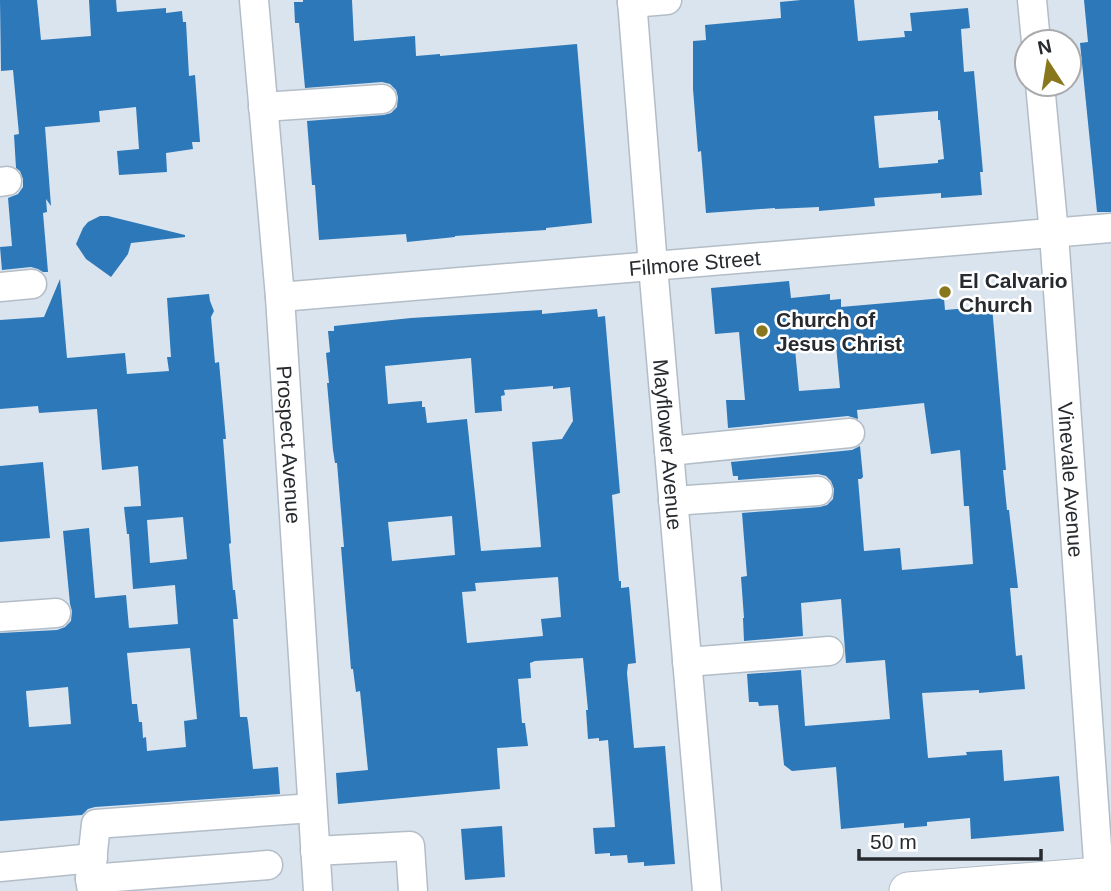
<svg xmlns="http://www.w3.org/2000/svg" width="1111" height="891" viewBox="0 0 1111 891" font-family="Arial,sans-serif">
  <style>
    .building { fill: #2c78b9; fill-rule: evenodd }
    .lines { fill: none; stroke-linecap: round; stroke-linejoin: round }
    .minor-casing { stroke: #b3bdc7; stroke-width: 31 }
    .major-casing { stroke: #b3bdc7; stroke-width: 39 }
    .minor { stroke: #fff; stroke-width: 28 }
    .major { stroke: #fff; stroke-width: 37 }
    .poi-dot { fill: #88771c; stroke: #fff; stroke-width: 2.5 }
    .labels { text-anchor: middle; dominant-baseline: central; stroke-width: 5; stroke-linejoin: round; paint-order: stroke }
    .street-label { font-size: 21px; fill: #272b2f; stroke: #fff }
    .poi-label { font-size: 21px; font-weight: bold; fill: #272b2f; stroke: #fff; text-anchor: start }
  </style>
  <rect width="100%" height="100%" fill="#dae4ef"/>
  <g class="building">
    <polygon points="0,0 37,0 41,40 91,36 89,0 116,0 117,12 166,8 166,13 182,11 183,22 186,22 189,76 195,75 200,142 192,142 193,149 166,153 167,172 119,175 117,151 139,149 136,107 99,111 100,122 45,127 51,206 46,199 47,212 43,213 48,272 43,272 38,269 31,267 2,270 0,247 12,246 8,198 18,194 23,187 23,179 20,171 16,168 14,135 19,134 13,70 1,71"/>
    <polygon points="303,0 352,0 354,41 415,36 416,56 440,54 440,56 577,44 592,223 546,228 546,230 455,236 455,237 407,242 406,234 319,240 315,185 312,185 307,121 384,115 391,113 397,107 398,97 396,90 390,84 382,82 305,88 299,23 295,23 294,2 303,2"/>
    <path d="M801,0H854L858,41L905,37L904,31H912L910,13L968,8L970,28L961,29L964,72L974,71L983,172H980L982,195L941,198V193L874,198L875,206L819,211V207L775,209V208L706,213L701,151L698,152L693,89V41L706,40L705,25L781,18L780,2ZM938,111V120H940L944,159L938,160V163L879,168L874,116Z"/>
    <polygon points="1084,0 1111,0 1111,212 1097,212 1080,43 1088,42"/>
    <polygon points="100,216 108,216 185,235 185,237 131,243 128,254 111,277 86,259 76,244 83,228 88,222"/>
    <path d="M60,279L67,358L125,353L127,374L169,371L167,357H171L167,298L209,294L210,301L214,311L211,317L215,363L219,362L226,439H223L231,543L229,544L233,590H235L238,619H233L240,717H247L248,722L253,769L278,767L280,794L95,807L88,809L82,815L0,821V633L57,630L65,627L71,621L72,611L70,604L63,531L89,528L95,598L126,595L129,628L178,624L175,585L133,589L129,534H127L124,507L141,506L138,466L102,470L97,409L39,413L38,406L0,409V320L44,317ZM183,517L187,559L150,563L147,520ZM190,648L197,719L184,721L186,747L147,751L146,737L143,738L142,722H139L137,704H132L127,653ZM68,687L71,724L29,727L26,691Z"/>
    <path d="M789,281L791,298L830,294V300L841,299V307L944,298L945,310L992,306L1006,470H1003L1007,510H1009L1018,588H1010L1016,656L1022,655L1025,689L979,693V690L922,693L928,758L967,755L966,752L1002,750L1004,781L1059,776L1064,831L971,839L970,818L927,822V826L904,828V823L841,829L836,767L792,771L784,765L778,705L759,706L758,702H749L747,674L801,670L805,726L890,719L885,660L846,663L841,599L801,603L803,636L744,641L743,618H744L741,577L747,576L742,513L820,507L827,505L833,499L834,489L831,481L826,476L818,474L738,480V476H733L731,462L852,450L860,446L863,477L861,479H858L864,551L900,548L902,570L973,564L969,506H964L960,450L931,454L924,403L857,410L858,419L848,416L728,428L726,400H745L739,332L715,334L711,288ZM836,345L840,388L799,391L795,349Z"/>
    <path d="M597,309L598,317L605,316L620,493L612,495L619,581H621V588L629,587L636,663L628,664L627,673L634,748L665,746L675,864L644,866V862L628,863L627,855L610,856V853L595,854L593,828L615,827L608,740L599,741V738L588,739L586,710H588L583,658L535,661L530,663L531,678L518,679L522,723H525L528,746L497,748L500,789L338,804L336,773L368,770L360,691L356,692L353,669H351L341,547H344L337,463H335L333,450L327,383H329L326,353L330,352L328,331H334V326L411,318L542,310V314ZM471,358L475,413L502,411L501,396L505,395L504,390L553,386V389L570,387L573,421L562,439L532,442L541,547L481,551L467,419L427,423L425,407H422V401L388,404L385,366ZM452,516L455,555L392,561L388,522ZM558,577L561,617L541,619L543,636L467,643L462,592L476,591L475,583Z"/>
    <polygon points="43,462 50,538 0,542 0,466"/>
    <polygon points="502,826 505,877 465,880 461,829"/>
  </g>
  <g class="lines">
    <defs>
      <g id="minor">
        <path id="s1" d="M254,0L280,297L318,891"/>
        <path id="s2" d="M632,0L653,266L707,891"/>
        <polyline points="1032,0 1036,42"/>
        <polyline points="632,3 667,0"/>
        <path id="s3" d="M1040,84L1054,234L1099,876"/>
        <polyline points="263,107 382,99"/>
        <polyline points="0,182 7,181"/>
        <polyline points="0,287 32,284"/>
        <path id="s4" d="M280,297L1111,228"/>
        <polyline points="669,451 850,433"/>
        <polyline points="673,501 818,491"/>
        <polyline points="0,617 56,613"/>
        <polyline points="687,662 829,651"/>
        <polyline points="315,851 410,846 413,891"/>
        <polyline points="0,867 93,858"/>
        <polyline points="90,879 268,865"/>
        <polyline points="92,891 90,879 96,824 312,808"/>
      </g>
      <polyline id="major" points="908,891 1111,875"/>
    </defs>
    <use href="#minor" class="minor-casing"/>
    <use href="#major" class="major-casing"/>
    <use href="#minor" class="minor"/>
    <use href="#major" class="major"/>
  </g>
  <g class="poi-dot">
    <circle cx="945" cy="292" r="7"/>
    <circle cx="762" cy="331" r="7"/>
  </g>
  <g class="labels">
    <g class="street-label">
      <text stroke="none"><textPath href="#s4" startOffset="416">Filmore Street</textPath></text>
      <text stroke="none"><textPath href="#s1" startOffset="446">Prospect Avenue</textPath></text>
      <text stroke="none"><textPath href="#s2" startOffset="446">Mayflower Avenue</textPath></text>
      <text stroke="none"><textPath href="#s3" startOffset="397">Vinevale Avenue</textPath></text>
    </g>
    <g class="poi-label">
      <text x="959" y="280">El Calvario<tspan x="959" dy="24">Church</tspan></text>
      <text x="776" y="319">Church of<tspan x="776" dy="24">Jesus Christ</tspan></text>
    </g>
  </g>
  <g transform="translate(1048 63) rotate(348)"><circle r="33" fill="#ffffff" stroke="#a9aaac" stroke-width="2"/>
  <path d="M0-5L12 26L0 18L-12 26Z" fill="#88771c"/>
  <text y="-10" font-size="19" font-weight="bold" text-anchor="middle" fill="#272b2f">N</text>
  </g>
  <path d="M859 849v10h182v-10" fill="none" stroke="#272b2f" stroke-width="3.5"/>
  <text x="870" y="849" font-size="21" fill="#272b2f" stroke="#ffffff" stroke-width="5" paint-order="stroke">50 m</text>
</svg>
